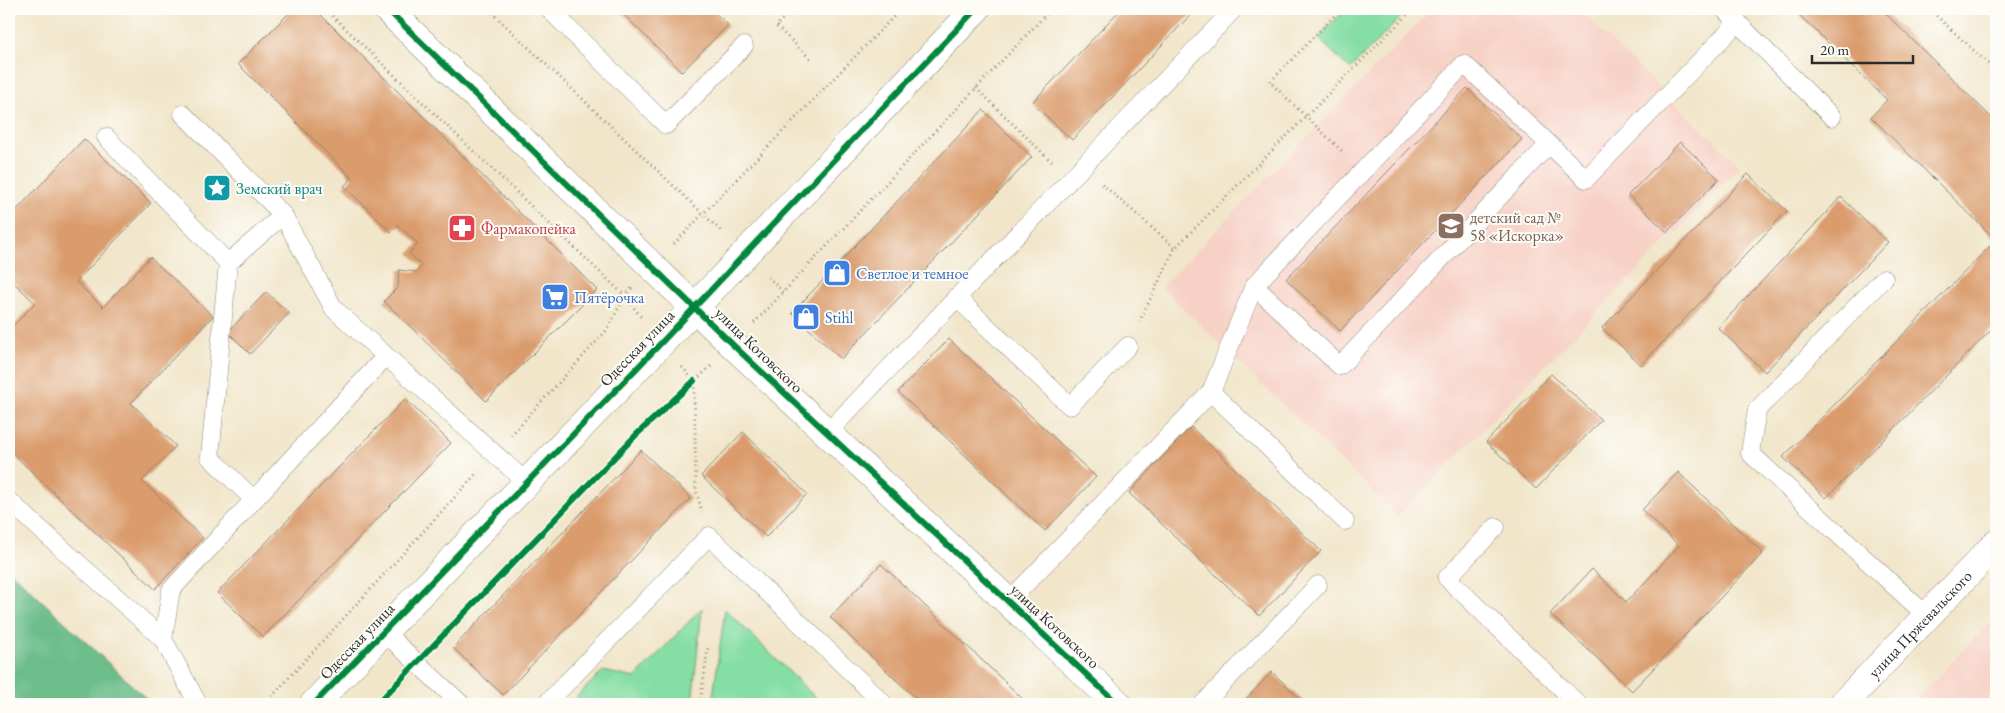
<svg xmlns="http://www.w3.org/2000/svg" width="2005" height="713" viewBox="0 0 2005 713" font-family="'EB Garamond',serif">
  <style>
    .built { fill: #f7d1c6 }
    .green { fill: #85dea4; stroke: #588468 }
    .forest { fill: #6cbd8a; stroke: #4c745a }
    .building { fill: #da9c6d }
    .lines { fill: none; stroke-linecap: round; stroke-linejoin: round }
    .lane-casing { stroke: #8e887a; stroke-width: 19 }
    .street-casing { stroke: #8e887a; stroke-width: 29 }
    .secondary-casing { stroke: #8e887a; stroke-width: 29 }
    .path { stroke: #8e887a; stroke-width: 3; stroke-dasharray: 1 4; stroke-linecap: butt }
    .lane { stroke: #fff; stroke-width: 18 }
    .street { stroke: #fff; stroke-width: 28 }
    .secondary { stroke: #fff; stroke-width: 28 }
    .cycleway-casing { stroke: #fdfcf7; stroke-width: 9 }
    .cycleway { stroke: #00873e; stroke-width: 6 }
    .labels { text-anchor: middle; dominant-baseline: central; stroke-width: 4; stroke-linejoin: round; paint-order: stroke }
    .culture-label { font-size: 16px; fill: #0d838f; stroke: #fdfcf7; text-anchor: start }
    .education-label { font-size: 16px; fill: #785e54; stroke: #fdfcf7; text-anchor: start }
    .health-label { font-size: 16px; fill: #be3a42; stroke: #fdfcf7; text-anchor: start }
    .shop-label { font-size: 16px; fill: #366cbe; stroke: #fdfcf7; text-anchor: start }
    .street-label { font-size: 16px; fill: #2b2b2b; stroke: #fdfcf7 }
  </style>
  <rect width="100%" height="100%" fill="#fdfcf7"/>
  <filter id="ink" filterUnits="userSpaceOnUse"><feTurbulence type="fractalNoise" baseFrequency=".02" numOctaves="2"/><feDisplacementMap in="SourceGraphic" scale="10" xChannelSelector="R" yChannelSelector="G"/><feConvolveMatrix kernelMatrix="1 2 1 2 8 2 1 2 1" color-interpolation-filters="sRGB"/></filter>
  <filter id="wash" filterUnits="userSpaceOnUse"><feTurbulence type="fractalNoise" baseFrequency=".0096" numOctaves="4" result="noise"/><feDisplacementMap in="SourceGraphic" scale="20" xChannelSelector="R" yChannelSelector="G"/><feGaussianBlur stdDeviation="1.12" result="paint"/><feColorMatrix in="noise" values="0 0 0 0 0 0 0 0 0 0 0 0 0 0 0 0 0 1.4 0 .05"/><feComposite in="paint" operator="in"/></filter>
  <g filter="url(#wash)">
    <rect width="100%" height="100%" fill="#f1e6ca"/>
    <g class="built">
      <polygon points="1432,9 1578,9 1740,166 1398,516 1161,287"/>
      <polygon points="1996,616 1996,704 1912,704"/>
    </g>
    <g class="green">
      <polygon points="1346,9 1409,9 1350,69 1318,38"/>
      <polygon points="702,608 692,704 569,704 603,671 635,678"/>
      <polygon points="725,609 822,704 712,704"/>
    </g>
    <polygon class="forest" points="9,570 152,704 9,704"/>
    <g id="blocks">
      <g class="building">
        <polygon points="293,9 315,9 597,290 486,401 384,301 398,287 399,270 416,272 422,266 409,253 418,244 398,225 391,232 344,186 352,178 238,64"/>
        <polygon points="618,9 711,9 728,25 682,72"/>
        <polygon points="1121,9 1196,9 1072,140 1032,103"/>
        <polygon points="1793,9 1881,9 1996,122 1996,240 1871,117 1887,100"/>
        <polygon points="1467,88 1522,139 1340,331 1286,279"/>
        <polygon points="983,110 1032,157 841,359 792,313"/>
        <polygon points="84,139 151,203 76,282 103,307 150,257 213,316 131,403 176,446 142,481 203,538 155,589 9,450 9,330 35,303 9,278 9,218"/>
        <polygon points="1680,142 1719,179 1667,232 1628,195"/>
        <polygon points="1748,174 1787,211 1641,365 1602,328"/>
        <polygon points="1841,197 1888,242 1765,372 1718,328"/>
        <polygon points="1996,240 1996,325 1826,498 1783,457"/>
        <polygon points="266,292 289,313 250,354 228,332"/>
        <polygon points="949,339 1096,477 1045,531 898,392"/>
        <polygon points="1551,374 1601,420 1536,489 1486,442"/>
        <polygon points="405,399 451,443 263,637 217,593"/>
        <polygon points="1191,427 1321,551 1259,616 1129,493"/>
        <polygon points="743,432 807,494 766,537 701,476"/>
        <polygon points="641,450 691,498 503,695 453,648"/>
        <polygon points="1678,472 1763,553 1632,691 1550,614 1592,569 1626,602 1679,546 1642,510"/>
        <polygon points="881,564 1028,704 922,704 860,646 830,617"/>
        <polygon points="1272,672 1306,704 1241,704"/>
      </g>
    </g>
  </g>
  <g filter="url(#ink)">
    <use href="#blocks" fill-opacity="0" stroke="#8e887a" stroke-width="1"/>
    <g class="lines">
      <defs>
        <g id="lane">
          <polyline points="549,9 666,125 744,46"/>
          <polyline points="1724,9 1832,117"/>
          <polygon points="1464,64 1549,144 1340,366 1254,286"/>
          <polyline points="183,114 283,215 334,309 527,483"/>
          <polyline points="106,137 228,263 210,457 254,500"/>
          <polyline points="1549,144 1586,179 1738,22"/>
          <polyline points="228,263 283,215"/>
          <polyline points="1884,278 1757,410 1750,453 1927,616"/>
          <polyline points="956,297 1070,406 1128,346"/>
          <polyline points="1211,392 1254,286"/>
          <polyline points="827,433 1234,9"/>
          <polyline points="9,501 163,639"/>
          <polyline points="1496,527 1447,578 1578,704"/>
          <polyline points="1008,602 1211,392 1345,521"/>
          <polyline points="384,632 461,704"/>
          <polyline points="198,704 163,639 171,590 385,357"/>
          <polyline points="546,704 709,536 884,704"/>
          <polyline points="1203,704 1318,585"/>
        </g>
        <g id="street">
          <polyline points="387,9 733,345 1118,704"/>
          <path id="s1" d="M1843,704L1996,544"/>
        </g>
        <polyline id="secondary" points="314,704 661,343 976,9"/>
      </defs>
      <use href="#lane" class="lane-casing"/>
      <use href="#street" class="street-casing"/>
      <use href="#secondary" class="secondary-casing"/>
      <g class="path">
        <polyline points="325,9 625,296 641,317"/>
        <polyline points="488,9 722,232"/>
        <polyline points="793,9 776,26 812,60"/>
        <polyline points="1341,9 1270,82 1344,153"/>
        <polyline points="1929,9 1996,71"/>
        <polyline points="976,88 1052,162"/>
        <polyline points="1102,184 1175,248"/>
        <polyline points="674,244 901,9"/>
        <polyline points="768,277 783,292"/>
        <polyline points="1139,322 1175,248 1413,9"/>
        <polyline points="754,323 1051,9"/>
        <polyline points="682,367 694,381 696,490 702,512"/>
        <polyline points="511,435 607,330 625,296 632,288"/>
        <polyline points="9,453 10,451"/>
        <polyline points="435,643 636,435 711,366"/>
        <polyline points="265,704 477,473"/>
        <polyline points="377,704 398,682"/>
        <polyline points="700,704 708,648"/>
      </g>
      <use href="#lane" class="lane"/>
      <use href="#street" class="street"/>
      <use href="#secondary" class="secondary"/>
      <defs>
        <g id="cycleway">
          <polyline points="387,9 733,345 1118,704"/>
          <polyline points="314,704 661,343 976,9"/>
          <polyline points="377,704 636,435 694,381"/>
        </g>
      </defs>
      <use href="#cycleway" class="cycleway-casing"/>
      <use href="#cycleway" class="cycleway"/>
    </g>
  </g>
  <defs>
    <symbol id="sight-square" viewBox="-11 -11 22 22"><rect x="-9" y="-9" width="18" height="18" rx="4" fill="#0f9aa8" stroke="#fdfcf7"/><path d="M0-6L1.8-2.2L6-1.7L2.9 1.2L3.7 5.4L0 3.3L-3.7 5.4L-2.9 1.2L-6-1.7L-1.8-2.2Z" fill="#fff"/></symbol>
    <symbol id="school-square" viewBox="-11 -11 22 22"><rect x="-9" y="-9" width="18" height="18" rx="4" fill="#8d6e63" stroke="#fdfcf7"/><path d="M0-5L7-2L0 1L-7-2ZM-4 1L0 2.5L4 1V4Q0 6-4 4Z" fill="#fff"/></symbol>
    <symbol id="pharmacy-square" viewBox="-11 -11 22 22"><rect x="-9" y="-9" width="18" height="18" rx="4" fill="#e0444e" stroke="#fdfcf7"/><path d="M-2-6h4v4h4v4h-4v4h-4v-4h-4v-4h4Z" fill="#fff"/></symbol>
    <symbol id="shop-square" viewBox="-11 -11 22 22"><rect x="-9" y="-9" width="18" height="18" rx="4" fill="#3f7fe0" stroke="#fdfcf7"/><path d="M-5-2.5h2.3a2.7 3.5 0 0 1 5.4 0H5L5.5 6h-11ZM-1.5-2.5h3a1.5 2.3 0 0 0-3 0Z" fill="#fff"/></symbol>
    <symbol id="supermarket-square" viewBox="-11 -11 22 22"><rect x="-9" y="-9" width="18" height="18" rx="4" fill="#3f7fe0" stroke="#fdfcf7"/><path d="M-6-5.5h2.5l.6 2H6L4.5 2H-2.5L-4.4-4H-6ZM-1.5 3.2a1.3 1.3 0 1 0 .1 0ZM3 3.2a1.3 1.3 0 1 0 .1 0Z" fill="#fff"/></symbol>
  </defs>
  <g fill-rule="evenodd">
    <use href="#sight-square" x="201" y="172" width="32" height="32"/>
    <use href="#school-square" x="1435" y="210" width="32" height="32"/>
    <use href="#pharmacy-square" x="446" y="212" width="32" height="32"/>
    <use href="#shop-square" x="821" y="257" width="32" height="32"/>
    <use href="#supermarket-square" x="539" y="281" width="32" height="32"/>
    <use href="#shop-square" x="790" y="301" width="32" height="32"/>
  </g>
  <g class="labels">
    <g class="culture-label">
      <text x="236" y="188">Земский врач</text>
    </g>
    <g class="education-label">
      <text x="1470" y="217">детский сад №<tspan x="1470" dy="18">58 «Искорка»</tspan></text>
    </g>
    <g class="health-label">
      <text x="481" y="228">Фармакопейка</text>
    </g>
    <g class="shop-label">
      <text x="856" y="273">Светлое и темное</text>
      <text x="574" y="297">Пятёрочка</text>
      <text x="825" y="317">Stihl</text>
    </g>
    <g class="street-label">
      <text transform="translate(637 348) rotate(-46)">Одесская улица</text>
      <text transform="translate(759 350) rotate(44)">улица Котовского</text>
      <text stroke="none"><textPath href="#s1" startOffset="111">улица Пржевальского</textPath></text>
      <text transform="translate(1055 626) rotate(43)">улица Котовского</text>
      <text transform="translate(357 641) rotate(-46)">Одесская улица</text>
    </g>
  </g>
  <rect width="2005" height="713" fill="none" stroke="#fdfcf7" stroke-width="30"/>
  <path d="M1812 55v8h101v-8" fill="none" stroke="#2b2b2b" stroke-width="2.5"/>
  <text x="1820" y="55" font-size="15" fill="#2b2b2b" stroke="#fdfcf7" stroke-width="4" paint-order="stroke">20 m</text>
</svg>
